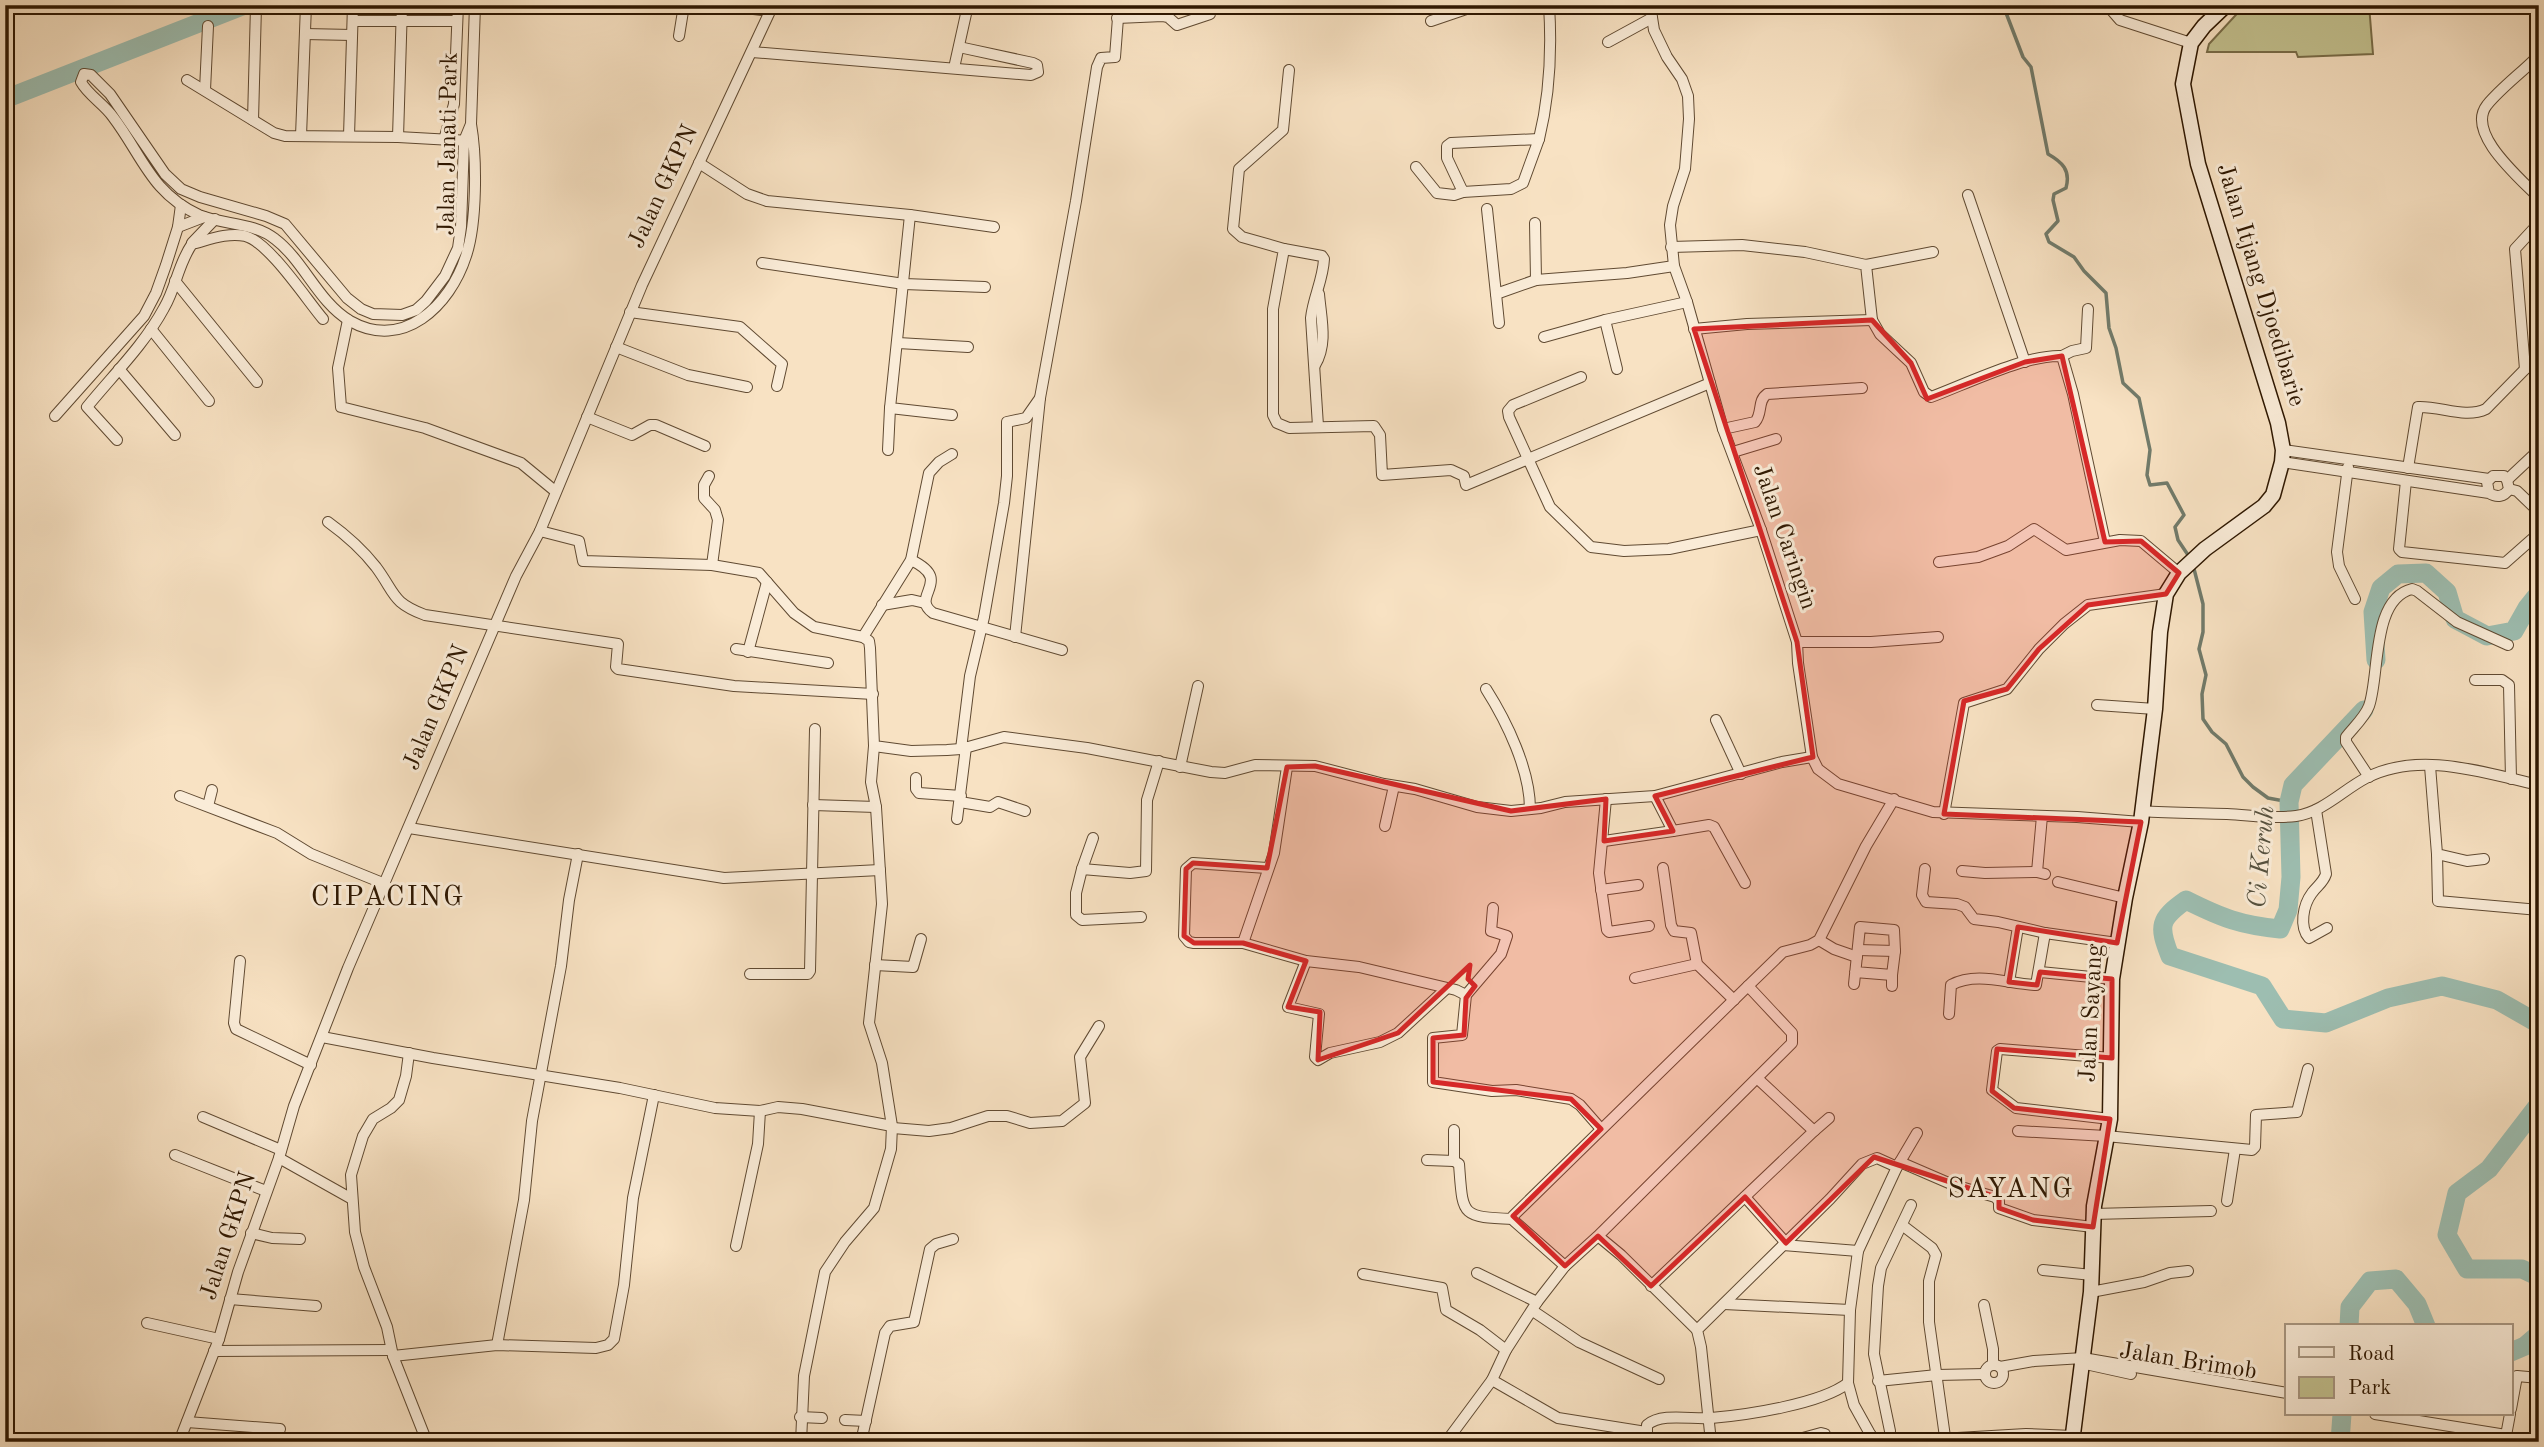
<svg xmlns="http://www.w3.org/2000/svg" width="2544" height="1447" viewBox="0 0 2544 1447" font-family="'Old Standard TT',serif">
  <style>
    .green { fill: #c3c290; stroke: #786c48; stroke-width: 2 }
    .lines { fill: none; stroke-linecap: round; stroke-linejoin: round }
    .stream { stroke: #717b6b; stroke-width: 3.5 }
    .river { stroke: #9dbeb1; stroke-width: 19 }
    .street-casing { stroke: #604a32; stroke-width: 12 }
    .secondary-casing { stroke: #2e1701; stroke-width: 17 }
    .street { stroke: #faecd8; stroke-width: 10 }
    .secondary { stroke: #faecd8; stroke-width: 14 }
    .marked { fill: #d62828; fill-opacity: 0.2; stroke: #d62828; stroke-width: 5; stroke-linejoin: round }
    .labels { text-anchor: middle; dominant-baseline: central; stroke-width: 6; stroke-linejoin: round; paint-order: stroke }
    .street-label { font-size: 24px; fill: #2e1701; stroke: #faecd8 }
    .water-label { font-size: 26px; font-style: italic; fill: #55513f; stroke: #faecd8 }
    .quarter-label { font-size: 28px; letter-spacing: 2px; fill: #2e1701; stroke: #faecd8 }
  </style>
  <rect width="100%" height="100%" fill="#f8e2c3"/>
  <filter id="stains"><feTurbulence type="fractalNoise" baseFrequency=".00286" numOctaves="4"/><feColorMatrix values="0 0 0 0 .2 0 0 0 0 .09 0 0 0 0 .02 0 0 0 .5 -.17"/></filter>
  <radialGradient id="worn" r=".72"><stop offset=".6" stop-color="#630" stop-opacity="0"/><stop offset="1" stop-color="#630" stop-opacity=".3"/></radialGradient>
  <polygon class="green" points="2245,5 2369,5 2373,54 2298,57 2296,52 2207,52 2209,44"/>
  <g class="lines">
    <g class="stream">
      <path d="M2003,5L2023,57L2031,67L2048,154C2062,162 2071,170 2066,188L2054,194L2053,200L2058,221L2046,234L2049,242L2074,257L2084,271L2106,293L2109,328L2116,348L2123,383L2139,398L2150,450L2147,475L2150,485L2167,483L2184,515L2175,527L2178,540L2190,558"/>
      <polyline points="2193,565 2203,604 2203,632 2199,649 2206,675 2202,694 2203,719 2212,732 2226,744 2243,777 2253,787 2268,798 2289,802"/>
    </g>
    <g class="river">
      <polyline points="5,99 245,5"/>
      <polyline points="2376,660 2373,612 2381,588 2398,574 2426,573 2447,592 2455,619 2487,636 2514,631 2527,608 2539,593"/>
      <path d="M2364,710L2293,785L2289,802L2291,877L2288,910L2280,929C2240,925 2222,918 2186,900C2159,919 2158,926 2170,956L2262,986L2283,1019L2326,1023L2388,998L2442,986L2497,1000L2539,1024"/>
      <polyline points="2539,1104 2489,1169 2457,1193 2447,1235 2467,1269 2522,1269 2539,1277"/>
      <polyline points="2349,1326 2350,1307 2370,1281 2396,1279 2417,1304 2426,1326"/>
      <polyline points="2511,1352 2525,1346 2539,1334"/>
      <polyline points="2340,1442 2342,1414"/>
    </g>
    <defs>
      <g id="street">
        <polyline points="718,5 770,11"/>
        <polyline points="1650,5 1654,30 1667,57 1682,79 1688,96 1689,119 1685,169 1673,206 1670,225 1674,266 1687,302 1723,429 1761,530 1797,642 1798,663 1812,757 1818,769 1838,784 1933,812 2077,817 2141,822"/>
        <polyline points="2107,5 2120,20 2191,43"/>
        <polyline points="1117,18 1163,16 1168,17 1177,25 1210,14"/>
        <polyline points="353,21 456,21"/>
        <polyline points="1431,21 1478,5"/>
        <polyline points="305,34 352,35"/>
        <polyline points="679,36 684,5"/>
        <polyline points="1608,42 1652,18"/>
        <path d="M2539,51L2535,59C2520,74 2501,88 2487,105C2465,133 2521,179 2539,198"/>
        <polyline points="752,52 1031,75 1038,72 1037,65 1033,63 959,47"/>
        <polyline points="954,68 968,5"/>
        <polyline points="1289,70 1283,130 1239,169 1233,229 1242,237 1284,249 1273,309 1273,415 1277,423 1289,428 1374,426 1380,435 1382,475 1451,470 1464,476 1466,485 1710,383"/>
        <polyline points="187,80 274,133 285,136 398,137 470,141"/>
        <polyline points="205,90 208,26"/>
        <polyline points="253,120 256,6"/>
        <path d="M471,124L464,141L461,227L458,248L445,276L426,301L416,310L402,315L373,314L361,309L347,298L285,224L266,216L200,197L181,189L165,174L110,94L91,75L84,74L81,82C88,95 104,104 113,117C142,155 151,193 199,215C223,225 254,222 275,239C304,261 318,302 350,321C403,351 450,306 466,256C477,223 477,159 471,124L475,5"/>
        <polyline points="301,136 306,5"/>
        <polyline points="349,136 353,5"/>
        <polyline points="398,137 402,5"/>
        <polygon points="1539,139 1523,183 1511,189 1463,192 1447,158 1447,146 1451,143"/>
        <path d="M1539,139C1550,94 1552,51 1549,5"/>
        <polyline points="444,140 454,104 458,5"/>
        <polyline points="699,163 747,194 767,201 910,215 994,227"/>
        <polyline points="1416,167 1437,193 1454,195 1463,192"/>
        <polyline points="1968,195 2025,362"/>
        <polyline points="1487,209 1496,294 1536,280 1627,273 1674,266"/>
        <polyline points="910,215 890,408 952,415"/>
        <polyline points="1535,223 1536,280"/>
        <polyline points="178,227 204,217"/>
        <polyline points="192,243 215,219"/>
        <path d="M1671,247L1742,245L1805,252L1866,265L1872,320L1880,334L1911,363L1924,392L1931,397C1966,384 2027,354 2062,356L2073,394L2105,542"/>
        <path d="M1284,249L1322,256L1324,259C1323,280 1313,298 1311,318L1318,426"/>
        <polyline points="762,263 904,284 985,287"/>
        <polyline points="1866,265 1933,252"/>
        <polyline points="175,281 257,382"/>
        <polyline points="1496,294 1499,323"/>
        <polyline points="630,312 740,327 782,364 777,386"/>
        <polyline points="348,320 338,368 341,407 425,428 521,463 555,491"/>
        <polyline points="151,329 209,401"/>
        <polyline points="1694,329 1747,324 1872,320"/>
        <polyline points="1544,337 1605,320"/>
        <polyline points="898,343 968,347"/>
        <polyline points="616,347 688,375 747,387"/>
        <polyline points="2062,356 2072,351 2086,348 2088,309"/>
        <path d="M1315,365C1328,344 1321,318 1319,294"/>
        <polyline points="119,369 175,435"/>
        <polyline points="1617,369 1605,320 1687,302"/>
        <polyline points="2525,369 2515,249 2539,223"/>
        <polyline points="1581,377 1513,405 1508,411 1509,417 1550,507 1591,547 1624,551 1669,549 1761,530"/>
        <polyline points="55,416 144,316 156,293 166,265 178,227 181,205"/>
        <polyline points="587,417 632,435 650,425 656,425 705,446"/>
        <path d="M1723,429L1755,422C1763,413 1757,401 1767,394L1862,388"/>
        <path d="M117,440L87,407C113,375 144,345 164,308C176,288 178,264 192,244C208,240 228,232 245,236C269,242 306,299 323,319"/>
        <polyline points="888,450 890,408"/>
        <polyline points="2283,450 2489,479"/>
        <polyline points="1733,452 1776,439"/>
        <path d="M2282,462L2489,493C2497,498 2504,497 2509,489L2507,480L2504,476H2493L2487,482L2489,493"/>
        <polyline points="2348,467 2337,552 2339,566 2355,599"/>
        <path d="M2408,468L2418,407C2441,406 2465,419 2486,409L2539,355"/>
        <polyline points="709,476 704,485 704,498 715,510 718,520 712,565"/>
        <polyline points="2507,480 2539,450"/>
        <polyline points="2406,481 2399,549 2402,552 2505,563 2539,533"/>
        <polyline points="2509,489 2517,491 2539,512"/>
        <path d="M328,522C346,535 362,549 376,567C396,594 391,602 425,615L618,644L616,667L618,669L734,686L873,694"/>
        <polyline points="540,531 579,541 583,561 712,565 759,573 794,613 814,627 863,637 869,641 870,648 874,746 911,751 947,750 961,749 1004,737 1087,748 1211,772 1225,773 1255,765 1315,766 1384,784 1415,789 1477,807 1511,811 1541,808 1565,802 1655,796 1782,762 1812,757"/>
        <path d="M911,560C955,581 909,596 933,613L1062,650"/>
        <polyline points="1939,562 1978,557 2008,546 2034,529 2066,550 2120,540 2141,541 2179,573"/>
        <polyline points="882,605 912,600 925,603"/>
        <polyline points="863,637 911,560 929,473 939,462 952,454"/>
        <polyline points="1015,637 1040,398"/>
        <polyline points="1797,642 1871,642 1938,637"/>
        <polyline points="736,649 828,663"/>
        <polyline points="748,652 767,582"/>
        <polyline points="2475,680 2502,680 2509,685 2511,779"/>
        <path d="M1486,689C1507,722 1530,770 1530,809"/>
        <polyline points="2097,705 2155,709"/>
        <polyline points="1716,720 1741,774"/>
        <polyline points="961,749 970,676 984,617 1004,503 1007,476 1007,422 1026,418 1040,398 1076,201 1097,67 1101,58 1115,57 1119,5"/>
        <polyline points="2430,766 2437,854 2467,861 2484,859"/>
        <polyline points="1180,767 1198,686"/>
        <path d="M2369,777L2346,742V737C2353,728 2365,717 2369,706C2380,675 2371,599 2412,589L2417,591L2457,622L2508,645"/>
        <polyline points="916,778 916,789 919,793 961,796"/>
        <polyline points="180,796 277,833 311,854 385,884"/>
        <polyline points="1655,796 1673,831 1709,825 1714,827 1745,883"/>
        <polyline points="1606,799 1599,873 1607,930 1609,932 1649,926"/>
        <polyline points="960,802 990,807 998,802 1025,811"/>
        <polyline points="813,805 876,807"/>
        <polyline points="208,806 212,790"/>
        <path d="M2316,810L2326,874C2323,883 2317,886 2312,893C2303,905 2299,927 2309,938L2327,928"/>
        <path d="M2141,811C2170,813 2198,813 2227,814C2250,815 2273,819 2296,816C2323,812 2343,790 2366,778C2420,750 2484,773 2539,785"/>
        <polyline points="1944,814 1964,703 2007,689 2039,649 2064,624 2088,605 2166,594"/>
        <polyline points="2042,816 2037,872 2045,874"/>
        <polyline points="957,819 966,747"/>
        <polyline points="1385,826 1394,786"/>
        <polyline points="409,828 724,878 880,870"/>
        <polyline points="1604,841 1673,831"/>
        <polyline points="2437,854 2438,901 2539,910"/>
        <polyline points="1267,868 1193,863 1186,869 1184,936 1189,942 1194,943 1243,943 1306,961 1359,967 1456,990 1466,995"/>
        <polyline points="1663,868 1671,925 1674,931 1691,933 1697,964 1734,1000"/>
        <polyline points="1082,869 1093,838"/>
        <polyline points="1925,869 1922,895 1926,902 1957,904 1965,907 1974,919 1998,922 2045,933 2117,943"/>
        <polyline points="1962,871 1985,873 2037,872"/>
        <polyline points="2058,882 2125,898"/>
        <polyline points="1601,890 1638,885"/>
        <polyline points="1493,908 1491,931 1507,936 1501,954 1466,995 1462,1035 1433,1038 1433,1082 1492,1091 1516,1090 1571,1099 1580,1105 1601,1129"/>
        <polyline points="1141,917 1082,920 1076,915 1076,893 1082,869 1130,873 1146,871 1147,800 1159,761"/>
        <polyline points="1819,940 1834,949 1857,957"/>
        <polyline points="1243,943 1274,853 1287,767"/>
        <polyline points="1858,950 1895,951"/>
        <polyline points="240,961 234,1023 236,1029 311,1065"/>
        <polyline points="1306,961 1288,1007 1319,1014 1315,1057 1318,1060 1330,1053 1380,1042 1398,1033 1447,988"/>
        <polyline points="875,965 913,967 921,939"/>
        <polyline points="2040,972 2112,979"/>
        <polyline points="750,974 808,974 810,971 815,729"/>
        <polyline points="1892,975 1892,986"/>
        <polyline points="1635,978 1697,964"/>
        <polyline points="2009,982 2018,927"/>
        <polyline points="1854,984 1860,927 1894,930 1895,951 1892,975 1855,972"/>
        <polyline points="1748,986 1783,952 1810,945 1819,940 1866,846 1894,799"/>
        <path d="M1949,1014L1951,985C1977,971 2008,984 2036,985L2045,933"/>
        <polyline points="322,1037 433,1058 620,1088 715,1108 760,1111 778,1107 802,1109 892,1126"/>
        <polyline points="409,1053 406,1076 399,1100 391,1108 373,1119 363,1136 351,1175 355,1232 364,1267 387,1327 393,1356 427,1442"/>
        <polyline points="203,1117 281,1150"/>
        <polyline points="2110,1119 2016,1108 1992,1090 1997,1051 2000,1049 2112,1058"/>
        <polyline points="893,1128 929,1131 951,1128 988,1116 1007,1116 1030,1123 1062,1121 1085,1103 1080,1057 1099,1026"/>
        <polyline points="1814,1131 1829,1118"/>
        <polyline points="2018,1131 2106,1136 2252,1150 2255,1147 2256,1115 2297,1112 2308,1069"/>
        <polyline points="175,1155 266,1191"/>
        <polyline points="279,1158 352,1199"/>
        <polyline points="1427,1160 1454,1161 1454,1130"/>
        <path d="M1454,1161L1459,1164C1463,1216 1460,1217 1513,1219"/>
        <polyline points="1900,1162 1951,1184 1995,1197 1999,1201 1999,1208 2033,1220 2093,1227"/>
        <polyline points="1745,1197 1786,1243"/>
        <polyline points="2227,1201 2235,1149"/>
        <polyline points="2093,1214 2211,1211"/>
        <polyline points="1902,1225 1932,1248 1936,1255 1929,1281 1929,1322 1945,1437"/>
        <polyline points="251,1233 272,1238 300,1239"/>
        <polyline points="1598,1236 1565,1266 1514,1221 1513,1216 1748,986 1792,1033 1792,1043 1598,1236 1621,1255 1697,1330"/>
        <polyline points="1783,1245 1858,1251"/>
        <polyline points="736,1246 758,1144 760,1111"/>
        <polyline points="2043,1270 2092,1275"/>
        <polyline points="1477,1273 1537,1302"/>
        <polyline points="1363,1274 1442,1288 1446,1310 1480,1330 1506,1350"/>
        <polyline points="1651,1286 1814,1131 1758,1079"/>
        <polyline points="2091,1292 2144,1282 2170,1273 2188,1271"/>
        <polyline points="230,1299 316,1306"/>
        <polyline points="1724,1304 1850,1310"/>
        <polyline points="1984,1305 1993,1349 1993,1365"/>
        <polyline points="1533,1311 1579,1342 1659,1379"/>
        <polyline points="147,1323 219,1339"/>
        <polyline points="497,1345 524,1200 532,1121 561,966 569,900 578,854"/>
        <polyline points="214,1351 391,1350"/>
        <polyline points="393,1356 497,1345 596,1348 608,1345 614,1339 624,1285 633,1198 654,1095"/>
        <polyline points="2081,1363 2131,1374"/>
        <circle cx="1994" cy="1374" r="9"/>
        <polyline points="2000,1367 2034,1361 2083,1358 2287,1393"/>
        <polyline points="1492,1380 1558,1418 1646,1432"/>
        <polyline points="1878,1381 1937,1375 1984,1374"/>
        <polyline points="2511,1409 2517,1376 2539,1378"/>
        <polyline points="2375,1414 2506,1435"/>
        <polyline points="800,1417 822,1418"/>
        <polyline points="845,1420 866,1421"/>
        <polyline points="187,1422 280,1429"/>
        <polyline points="1890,1431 1874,1354 1878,1286 1881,1268 1911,1205"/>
        <polyline points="2505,1441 2510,1414"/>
        <polyline points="179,1442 219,1339 238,1272 279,1158 294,1106 348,968 516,576 540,531 642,285 773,5"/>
        <polyline points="801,1442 804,1376 825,1272 845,1242 874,1208 891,1149 892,1126 882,1063 869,1023 882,904 876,807 871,782 874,746"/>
        <polyline points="861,1442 885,1333 890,1326 914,1322 930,1249 936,1244 953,1239"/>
        <polyline points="1446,1442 1492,1380 1506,1350 1537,1302 1565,1266"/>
        <path d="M1647,1442V1425C1662,1412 1693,1420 1711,1418C1747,1415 1821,1404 1848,1383"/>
        <polyline points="1711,1442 1701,1347 1697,1330 1830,1199 1862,1164 1877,1158 1897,1167"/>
        <polyline points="1788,1442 1821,1433 1825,1434 1828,1442"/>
        <polyline points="1883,1442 1873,1438 1869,1432 1854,1405 1848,1383 1850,1310 1858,1251 1897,1167 1917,1133"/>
        <polyline points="1889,1442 2026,1434 2073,1436"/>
      </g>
      <polyline id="secondary" points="2072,1442 2091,1292 2094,1206 2110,1119 2112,979 2125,898 2141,822 2155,709 2160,632 2166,594 2179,573 2205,549 2264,506 2273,495 2282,462 2283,450 2278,423 2198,164 2183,84 2191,43 2204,26 2226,5"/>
    </defs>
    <use href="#street" class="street-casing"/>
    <use href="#secondary" class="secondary-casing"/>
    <use href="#street" class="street"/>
    <use href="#secondary" class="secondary"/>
  </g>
  <path class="marked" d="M1872,320L1911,363L1927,399L2025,362L2062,356L2105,542L2141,541L2179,573L2166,594L2088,605L2039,649L2007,689L1964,701L1944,814L2141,822L2117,943L2018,927L2009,982L2037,985L2040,972L2112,979V1058L1997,1049L1992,1091L2014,1108L2110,1119L2093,1227L2033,1220L1999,1208V1198L1874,1157L1786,1243L1745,1197L1651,1286L1598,1236L1565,1266L1513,1216L1601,1129L1571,1099L1433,1082V1038L1464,1035L1466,998L1475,986L1468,979L1470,965L1398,1033L1318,1060L1320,1012L1288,1007L1306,961L1243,943H1194L1184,936L1186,869L1193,863L1267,868L1287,767L1315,766L1511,811L1606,799L1604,841L1673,831L1655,796L1813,757L1797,642L1694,329Z"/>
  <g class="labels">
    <g class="street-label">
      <text transform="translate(449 144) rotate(-89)">Jalan Janati Park</text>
      <text transform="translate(664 187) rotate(-65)">Jalan GKPN</text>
      <text transform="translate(2260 285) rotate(73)">Jalan Itjang Djoedibarie</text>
      <text transform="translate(1784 537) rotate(71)">Jalan Caringin</text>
      <text transform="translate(437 708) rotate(-67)">Jalan GKPN</text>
      <text transform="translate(2092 1013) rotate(-87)">Jalan Sayang</text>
      <text transform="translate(229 1236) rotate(-72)">Jalan GKPN</text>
      <text transform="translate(2188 1362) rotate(9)">Jalan Brimob</text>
    </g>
    <g class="water-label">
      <text transform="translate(2262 857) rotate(-85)">Ci Keruh</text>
    </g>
    <g class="quarter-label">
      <text x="388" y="898">CIPACING</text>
      <text x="2011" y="1190">SAYANG</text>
    </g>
  </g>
  <rect width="2544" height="1447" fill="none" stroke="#f8e2c3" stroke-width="28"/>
  <rect x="7" y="7" width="2530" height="1433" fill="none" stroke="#2e1701" stroke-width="3.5"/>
  <rect x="14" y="14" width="2516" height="1419" fill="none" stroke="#2e1701" stroke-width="2"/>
  <rect x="2285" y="1324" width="228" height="91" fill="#faecd8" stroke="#a89782" stroke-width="2"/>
  <rect x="2299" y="1347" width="35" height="10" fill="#faecd8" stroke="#a89782" stroke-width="2"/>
  <text x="2348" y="1360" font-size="21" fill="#2e1701">Road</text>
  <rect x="2299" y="1377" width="35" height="21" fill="#c3c290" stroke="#a89782" stroke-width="2"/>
  <text x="2348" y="1394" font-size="21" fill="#2e1701">Park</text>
  <rect width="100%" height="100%" filter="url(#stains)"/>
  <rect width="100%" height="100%" fill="url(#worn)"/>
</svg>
